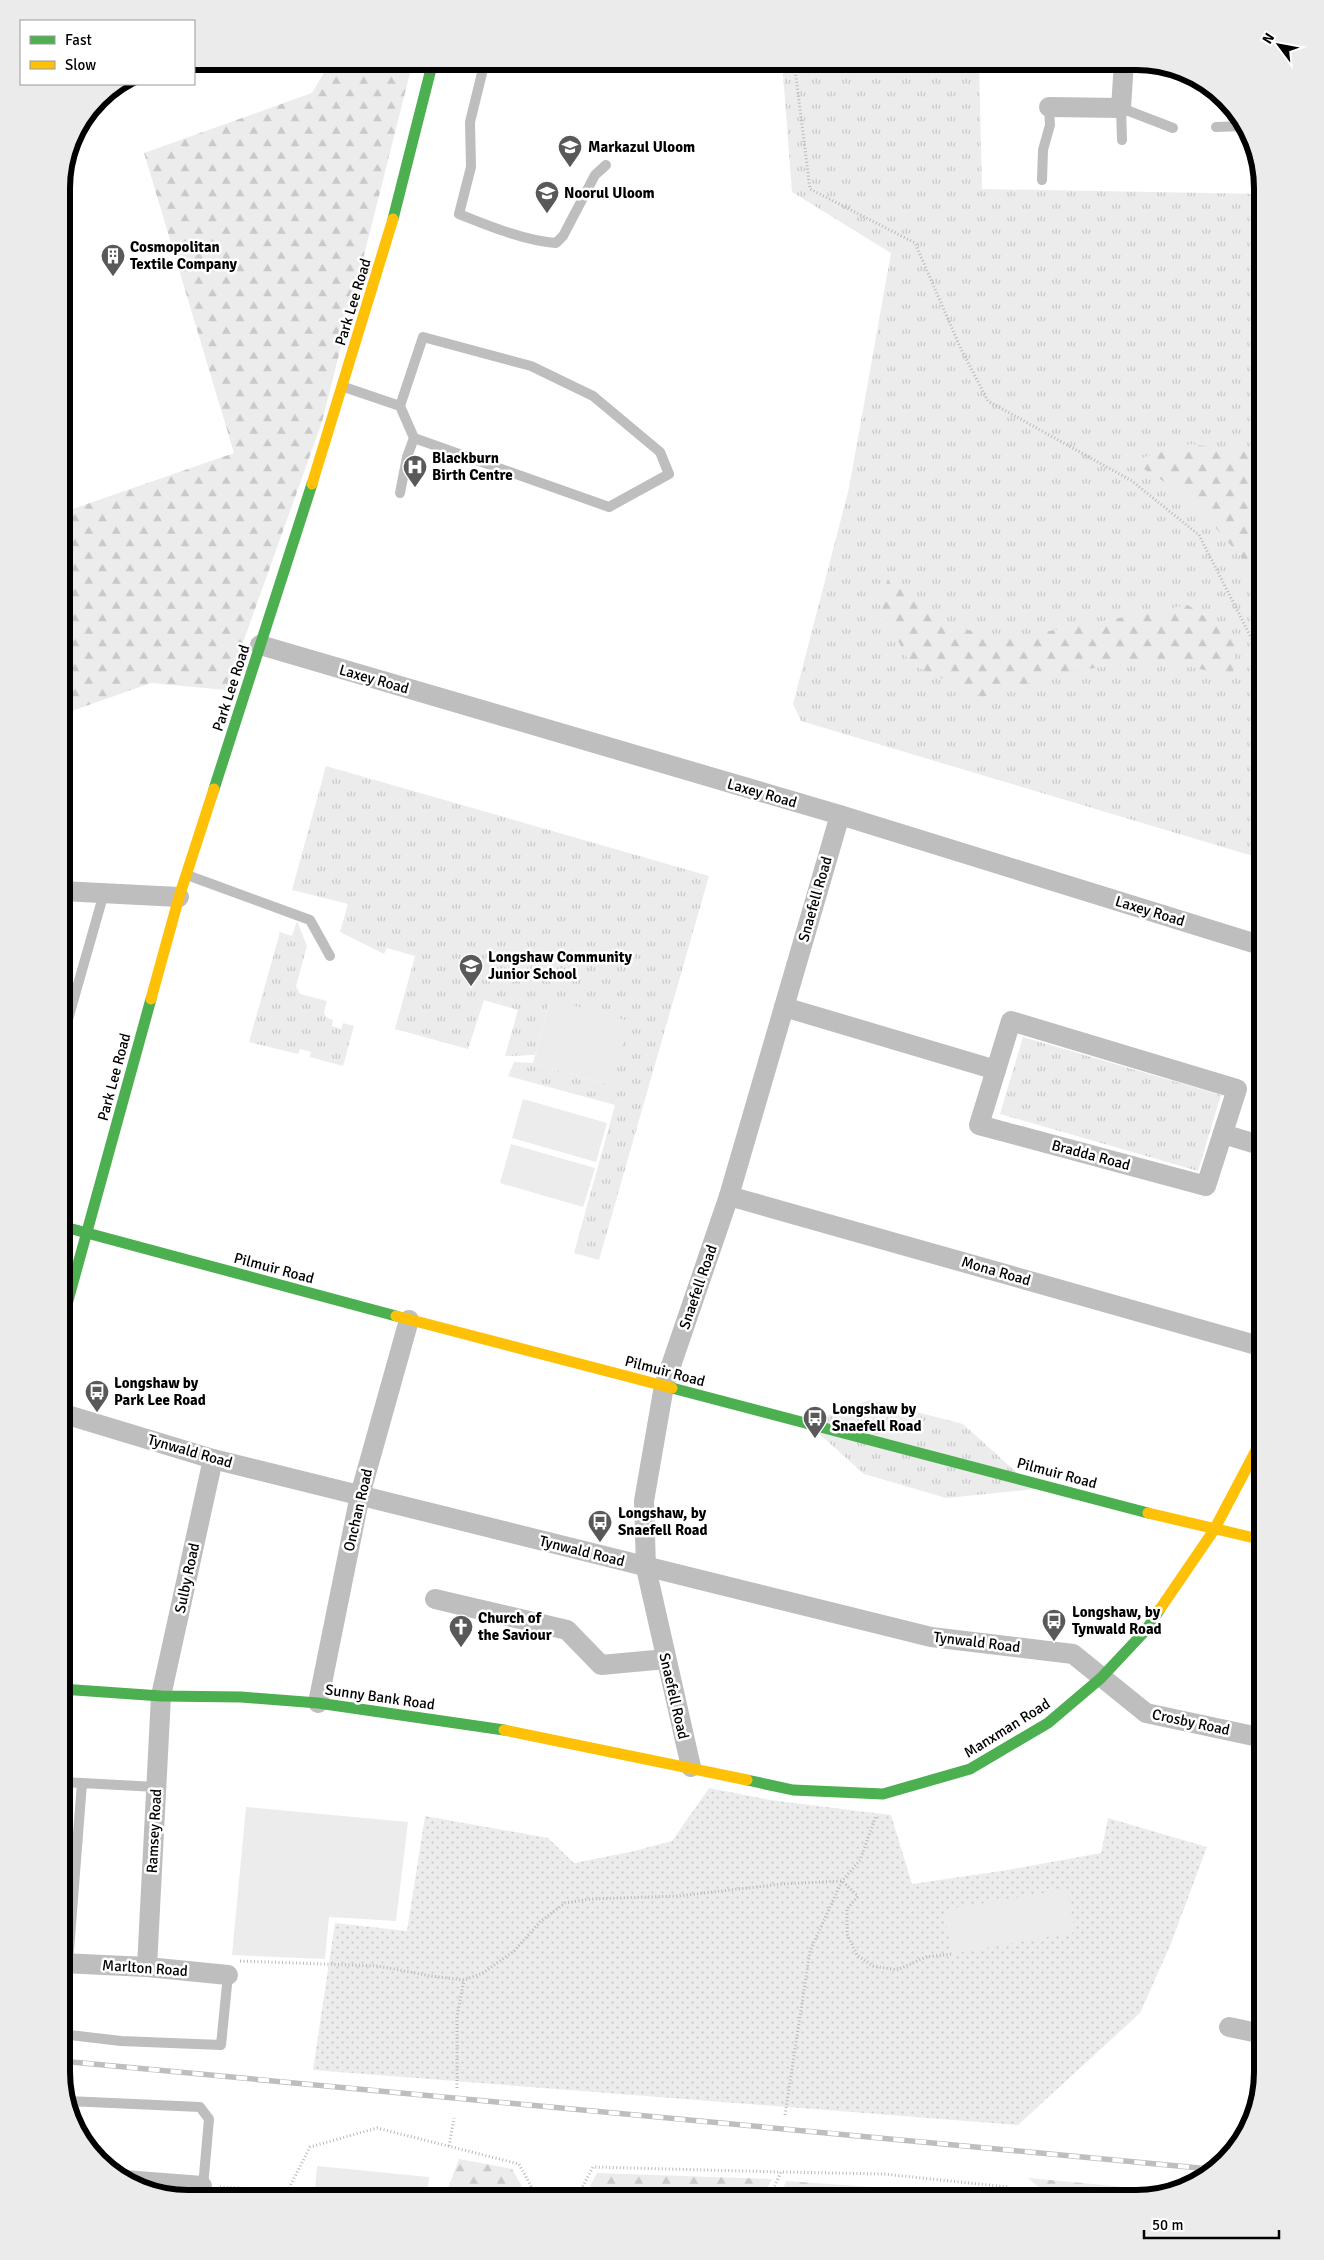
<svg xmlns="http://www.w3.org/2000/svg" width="1324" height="2260" viewBox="0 0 1324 2260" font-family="Signika,sans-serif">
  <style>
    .grass { fill: url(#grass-tufts) }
    .forest { fill: url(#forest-firs) }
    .park { fill: url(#park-dots) }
    .garden { fill: #ececec }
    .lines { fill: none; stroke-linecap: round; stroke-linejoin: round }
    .path { stroke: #b9b9b9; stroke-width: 3; stroke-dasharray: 1 2.5; stroke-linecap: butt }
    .lane { stroke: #bebebe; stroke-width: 10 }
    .street { stroke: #bebebe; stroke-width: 20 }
    .fast { stroke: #4caf50; stroke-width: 11 }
    .slow { stroke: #ffc107; stroke-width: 11 }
    .rail-casing { stroke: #bebebe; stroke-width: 5.5 }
    .rail { stroke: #fff; stroke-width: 4; stroke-dasharray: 11; stroke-linecap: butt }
    .labels { text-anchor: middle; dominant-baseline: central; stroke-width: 5; stroke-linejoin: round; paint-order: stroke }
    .poi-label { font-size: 15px; font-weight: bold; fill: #000; stroke: #fff; text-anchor: start }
    .street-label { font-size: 15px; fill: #000; stroke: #fff }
    .rim { fill: none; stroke: #000; stroke-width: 6 }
  </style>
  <defs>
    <pattern id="grass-tufts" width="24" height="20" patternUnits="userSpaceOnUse" patternTransform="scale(1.25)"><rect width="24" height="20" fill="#ececec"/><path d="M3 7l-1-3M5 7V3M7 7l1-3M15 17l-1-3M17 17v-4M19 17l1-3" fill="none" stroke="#c9c9c9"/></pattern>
    <pattern id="forest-firs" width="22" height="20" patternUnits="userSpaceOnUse" patternTransform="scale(1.25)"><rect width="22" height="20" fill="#ececec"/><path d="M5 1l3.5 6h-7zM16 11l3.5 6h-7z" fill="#c9c9c9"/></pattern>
    <pattern id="park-dots" width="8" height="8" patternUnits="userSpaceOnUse" patternTransform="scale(1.25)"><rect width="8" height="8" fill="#ececec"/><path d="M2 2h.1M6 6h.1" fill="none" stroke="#c9c9c9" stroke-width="1.8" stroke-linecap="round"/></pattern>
  </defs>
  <rect width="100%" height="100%" fill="#fff"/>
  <g class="grass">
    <polygon points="782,61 979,61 982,189 1263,194 1263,859 801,721 793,704 849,488 891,253 792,192"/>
    <polygon points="326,766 709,876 599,1260 574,1253 615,1105 508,1076 514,1062 533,1063 611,1085 550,999 535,1055 505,1056 518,1010 484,1000 468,1049 395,1029 415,956 387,948 384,954 340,932 348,904 292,890"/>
    <polygon points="297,921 307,946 296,986 300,994 327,1001 324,1012 326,1017 333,1020 332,1026 341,1029 343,1023 354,1026 343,1066 310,1057 311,1052 300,1049 298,1054 249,1042 280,932 292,936"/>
    <polygon points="1023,1037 1221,1095 1198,1171 1000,1114"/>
    <polygon points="870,1400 963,1424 1035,1489 946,1498 864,1474 807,1423"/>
  </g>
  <g class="forest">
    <polygon points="331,61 413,61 322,422 226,690 151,683 69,712 61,693 61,513 234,453 144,153 312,93"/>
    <polygon points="1190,444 1263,454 1263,606 1241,557 1189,497 1131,461"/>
    <polygon points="889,575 944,623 1001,640 1188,605 1235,638 1233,677 1159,659 1066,672 983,697 910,664 880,605"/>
    <polygon points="459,2159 512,2169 529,2199 444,2199"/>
    <polygon points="597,2173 772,2179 762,2199 583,2199"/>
    <polygon points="1028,2178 1169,2191 1136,2199 1052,2199"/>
    <polygon points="786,2181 1003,2196 1007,2199 779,2199"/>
  </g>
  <polygon class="park" points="709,1788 770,1800 891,1815 912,1884 1008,1870 1101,1853 1108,1818 1207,1847 1170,1946 1140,2013 1018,2125 313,2070 335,1923 407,1931 425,1816 548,1838 574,1863 630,1852 672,1841"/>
  <g class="garden">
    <polygon points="550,999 629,1021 611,1085 533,1063"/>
    <polygon points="523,1099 607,1123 596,1162 512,1138"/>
    <polygon points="511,1144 595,1168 583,1207 500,1183"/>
    <polygon points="246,1807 408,1822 396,1921 329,1917 325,1959 232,1955"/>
    <polygon points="1067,1889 1075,1932 952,1954 944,1910"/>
    <polygon points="317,2166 429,2177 427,2199 314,2199"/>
  </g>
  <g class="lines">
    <g class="path">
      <polyline points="794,61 810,189 915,243 961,349 988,401 1132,481 1199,535 1263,661"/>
      <polyline points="240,1961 378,1966 431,1976 464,1980 483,1973 514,1951 540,1922 565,1903 590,1899 678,1896 782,1884 842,1881 858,1896 847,1909 847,1934 857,1955 873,1966 897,1970 926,1957 952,1954"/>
      <polyline points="457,2088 457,2016 464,1980"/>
      <polyline points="785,2115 810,1951 842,1881 860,1860 876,1816"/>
      <polyline points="449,2146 454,2118"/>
      <polyline points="220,2187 275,2190 286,2194 310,2147 377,2128 519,2164 538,2199"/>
      <polyline points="576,2199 593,2167 781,2172"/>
      <polyline points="769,2199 781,2172 884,2174 1008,2187 1024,2199"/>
    </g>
    <g class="lane">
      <path d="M485,61L470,122L471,167L459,214C489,226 523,240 556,243L563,236L595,175L606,165"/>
      <polyline points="1216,127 1244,126"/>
      <polyline points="1122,140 1121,108 1173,128"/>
      <polyline points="1042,180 1043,150 1050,125 1049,107"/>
      <polyline points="344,387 400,406 423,337 531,366 593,396 660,452 669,474 609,507 414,438 400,406"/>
      <polyline points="400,493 407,457 414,438"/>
      <polyline points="187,875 310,920 330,956"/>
      <polyline points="61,1044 104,893"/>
      <polyline points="61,1782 82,1783"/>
      <polyline points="68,1963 82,1783 156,1787"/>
      <polyline points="61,2034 121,2041 221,2045 228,1975"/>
      <polyline points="68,2101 200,2107 209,2119 202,2198"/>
    </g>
    <g class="street">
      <polyline points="1049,107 1121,108 1124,62"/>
      <polyline points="260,645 840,815 1263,946"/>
      <polyline points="61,891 179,897"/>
      <polyline points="784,1007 996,1070"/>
      <polygon points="1011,1021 1237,1089 1206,1186 979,1125"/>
      <polyline points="1223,1134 1263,1146"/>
      <polyline points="729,1196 1263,1347"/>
      <polyline points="61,1413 213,1459 931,1637 1073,1654 1146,1713 1263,1738"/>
      <polyline points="435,1599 567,1630 601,1665 666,1659"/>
      <polyline points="318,1703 360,1495 409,1320"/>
      <polyline points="691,1767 646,1568 644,1501 664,1386 729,1196 840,815"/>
      <polyline points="61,1963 147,1967 228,1975"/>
      <polyline points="147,1967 161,1696 213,1459"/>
      <polyline points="1229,2027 1263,2034"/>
      <polyline points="125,2180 202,2186"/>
    </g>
    <g class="fast">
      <polyline points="393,219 433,61"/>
      <polyline points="214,789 312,484"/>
      <polyline points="61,1226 396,1316"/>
      <polyline points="61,1326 151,999"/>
      <polyline points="672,1388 1148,1513"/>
      <polyline points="61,1689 161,1696 241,1697 318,1703 504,1730"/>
      <polyline points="747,1780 793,1790 883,1794 970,1769 1048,1723 1101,1678 1146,1630 1160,1609"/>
    </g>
    <g class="slow">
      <polyline points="312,484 393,219"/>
      <polyline points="151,999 179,897 214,789"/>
      <polyline points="396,1316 672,1388"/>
      <polyline points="1148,1513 1263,1540"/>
      <polyline points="1160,1609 1214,1530 1263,1437"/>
      <polyline points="504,1730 747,1780"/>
    </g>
    <defs>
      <polyline id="rail" points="61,2061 1210,2169"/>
    </defs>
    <use href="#rail" class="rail-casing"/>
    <use href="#rail" class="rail"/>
  </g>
  <defs>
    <symbol id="school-pin" viewBox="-11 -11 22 30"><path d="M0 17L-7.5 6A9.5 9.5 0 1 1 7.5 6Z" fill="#595959" stroke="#fff"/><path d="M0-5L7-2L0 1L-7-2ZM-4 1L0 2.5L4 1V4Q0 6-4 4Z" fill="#fff"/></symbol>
    <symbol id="building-pin" viewBox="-11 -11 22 30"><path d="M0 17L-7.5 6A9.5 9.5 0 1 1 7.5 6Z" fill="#595959" stroke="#fff"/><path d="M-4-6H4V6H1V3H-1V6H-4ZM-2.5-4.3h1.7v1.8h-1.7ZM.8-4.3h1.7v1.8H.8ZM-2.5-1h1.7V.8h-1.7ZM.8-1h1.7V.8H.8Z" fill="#fff"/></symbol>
    <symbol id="hospital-pin" viewBox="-11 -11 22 30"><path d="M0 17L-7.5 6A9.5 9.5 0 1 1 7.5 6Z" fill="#595959" stroke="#fff"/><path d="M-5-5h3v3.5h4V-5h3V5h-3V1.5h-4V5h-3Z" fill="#fff"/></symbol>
    <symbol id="bus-pin" viewBox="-11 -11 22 30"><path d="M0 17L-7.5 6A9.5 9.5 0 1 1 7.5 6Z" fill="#595959" stroke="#fff"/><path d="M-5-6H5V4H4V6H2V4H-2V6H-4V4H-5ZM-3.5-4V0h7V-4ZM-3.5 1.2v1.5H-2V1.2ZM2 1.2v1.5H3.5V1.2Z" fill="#fff"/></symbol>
    <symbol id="church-pin" viewBox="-11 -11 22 30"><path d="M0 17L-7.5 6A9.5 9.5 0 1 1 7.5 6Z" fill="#595959" stroke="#fff"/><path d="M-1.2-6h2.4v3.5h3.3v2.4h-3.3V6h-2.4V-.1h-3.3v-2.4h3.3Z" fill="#fff"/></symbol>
  </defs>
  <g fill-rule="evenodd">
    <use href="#school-pin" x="556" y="133" width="28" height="38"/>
    <use href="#school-pin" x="533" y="179" width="28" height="38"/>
    <use href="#building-pin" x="99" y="242" width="28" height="38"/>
    <use href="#hospital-pin" x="401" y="453" width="28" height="38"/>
    <use href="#school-pin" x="457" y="952" width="28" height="38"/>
    <use href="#bus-pin" x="83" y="1378" width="28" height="38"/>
    <use href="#bus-pin" x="801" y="1404" width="28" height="38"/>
    <use href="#bus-pin" x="586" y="1508" width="28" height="38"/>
    <use href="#bus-pin" x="1040" y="1607" width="28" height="38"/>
    <use href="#church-pin" x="447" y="1613" width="28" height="38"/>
  </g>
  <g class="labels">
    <g class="poi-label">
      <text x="588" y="147">Markazul Uloom</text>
      <text x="564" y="193">Noorul Uloom</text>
      <text x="130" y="247">Cosmopolitan<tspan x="130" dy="17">Textile Company</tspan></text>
      <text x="432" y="458">Blackburn<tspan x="432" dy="17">Birth Centre</tspan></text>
      <text x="488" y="957">Longshaw Community<tspan x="488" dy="17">Junior School</tspan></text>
      <text x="114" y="1383">Longshaw by<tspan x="114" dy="17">Park Lee Road</tspan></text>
      <text x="832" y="1409">Longshaw by<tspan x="832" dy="17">Snaefell Road</tspan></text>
      <text x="618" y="1513">Longshaw, by<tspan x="618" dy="17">Snaefell Road</tspan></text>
      <text x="1072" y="1612">Longshaw, by<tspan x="1072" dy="17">Tynwald Road</tspan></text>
      <text x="478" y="1618">Church of<tspan x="478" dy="17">the Saviour</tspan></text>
    </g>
    <g class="street-label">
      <text transform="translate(353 302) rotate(-73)">Park Lee Road</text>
      <text transform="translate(374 679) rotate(16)">Laxey Road</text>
      <text transform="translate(231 688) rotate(-72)">Park Lee Road</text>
      <text transform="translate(762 793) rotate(16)">Laxey Road</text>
      <text transform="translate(815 899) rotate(-74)">Snaefell Road</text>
      <text transform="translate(1150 911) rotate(17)">Laxey Road</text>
      <text transform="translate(114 1077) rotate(-75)">Park Lee Road</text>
      <text transform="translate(1091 1155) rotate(15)">Bradda Road</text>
      <text transform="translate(274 1268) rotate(15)">Pilmuir Road</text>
      <text transform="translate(996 1271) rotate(16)">Mona Road</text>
      <text transform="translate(698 1287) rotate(-71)">Snaefell Road</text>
      <text transform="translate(665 1371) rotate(15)">Pilmuir Road</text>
      <text transform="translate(190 1451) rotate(16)">Tynwald Road</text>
      <text transform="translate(1057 1473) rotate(15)">Pilmuir Road</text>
      <text transform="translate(358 1510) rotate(-77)">Onchan Road</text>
      <text transform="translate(582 1551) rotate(14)">Tynwald Road</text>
      <text transform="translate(187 1578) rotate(-78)">Sulby Road</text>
      <text transform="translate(977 1642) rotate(7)">Tynwald Road</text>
      <text transform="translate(674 1696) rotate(77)">Snaefell Road</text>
      <text transform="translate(380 1697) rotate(8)">Sunny Bank Road</text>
      <text transform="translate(1191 1722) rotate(12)">Crosby Road</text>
      <text transform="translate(1007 1728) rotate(-32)">Manxman Road</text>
      <text transform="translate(154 1831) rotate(-87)">Ramsey Road</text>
      <text transform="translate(145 1968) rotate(4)">Marlton Road</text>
    </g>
  </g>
  <path d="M0 0H1324V2260H0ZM188 70H1136A118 118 0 0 1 1254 188V2072A118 118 0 0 1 1136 2190H188A118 118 0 0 1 70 2072V188A118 118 0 0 1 188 70Z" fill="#ebebeb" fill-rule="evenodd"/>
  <path class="rim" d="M188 70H1136A118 118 0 0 1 1254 188V2072A118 118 0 0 1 1136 2190H188A118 118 0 0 1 70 2072V188A118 118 0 0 1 188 70Z"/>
  <rect x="20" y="20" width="175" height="65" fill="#ffffff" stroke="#999999"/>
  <rect x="30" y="36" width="25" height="8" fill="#4caf50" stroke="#999999"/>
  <text x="65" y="45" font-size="15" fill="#000000">Fast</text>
  <rect x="30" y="61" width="25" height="8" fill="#ffc107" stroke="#999999"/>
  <text x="65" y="70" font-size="15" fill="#000000">Slow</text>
  <g transform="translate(1279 45) rotate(302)" stroke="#ffffff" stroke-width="4" paint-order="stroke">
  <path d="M0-4L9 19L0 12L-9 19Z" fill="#000000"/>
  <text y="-8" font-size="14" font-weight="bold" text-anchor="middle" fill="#000000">N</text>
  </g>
  <path d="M1144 2230v8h135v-8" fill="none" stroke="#000000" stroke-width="2.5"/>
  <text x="1152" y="2230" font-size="15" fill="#000000" stroke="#ffffff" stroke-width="4" paint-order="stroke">50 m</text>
</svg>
